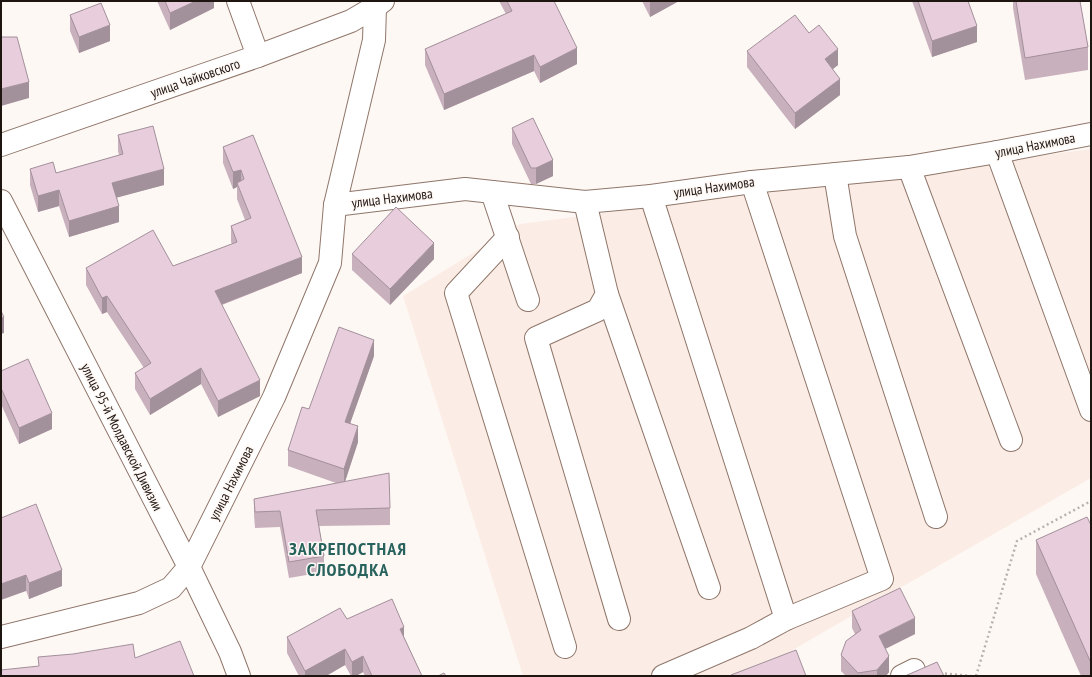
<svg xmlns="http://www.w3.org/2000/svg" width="1092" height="677" viewBox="0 0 1092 677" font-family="'PT Sans Narrow',sans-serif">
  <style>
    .built { fill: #fbede5 }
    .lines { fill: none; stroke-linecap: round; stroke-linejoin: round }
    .minor-casing { stroke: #8f766a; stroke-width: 24 }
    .path { stroke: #b8b1ad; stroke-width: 2.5; stroke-dasharray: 2 3; stroke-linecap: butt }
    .minor { stroke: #fff; stroke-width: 22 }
    .wall { fill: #c8b0bd }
    .shaded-wall { fill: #a2909a }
    .building { fill: #e8cddc; stroke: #a2909a }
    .labels { text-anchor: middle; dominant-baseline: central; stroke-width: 3; stroke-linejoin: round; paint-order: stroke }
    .street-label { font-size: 14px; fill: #1e1510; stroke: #fef8f5 }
    .district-label { font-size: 18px; font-weight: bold; letter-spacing: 1px; fill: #28625d; stroke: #fef8f5 }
  </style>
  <rect width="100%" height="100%" fill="#fef8f5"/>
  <polygon class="built" points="1091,149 1091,478 777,659 733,676 523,676 403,296 520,224"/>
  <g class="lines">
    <defs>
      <g id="minor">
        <polyline points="238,1 258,56"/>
        <polyline points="1,145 258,56 351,21 375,7 383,1"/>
        <polyline points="997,152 1091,410"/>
        <polyline points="909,167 1011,440"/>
        <polyline points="835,174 845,236 936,517"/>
        <polyline points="492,192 528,300"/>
        <polyline points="651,196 786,619"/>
        <polyline points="1,201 189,567 230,652 239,676"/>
        <polyline points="585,202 607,294 598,310 536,338 619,619"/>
        <polyline points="335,205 465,189 585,202 651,196 752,182 909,167 997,152 1091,134"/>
        <polyline points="508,237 456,293 565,647"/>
        <polyline points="607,294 709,588"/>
        <polyline points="1,637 139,603 171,588 189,567 274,397 330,263 335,205 374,40 375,7"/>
        <polyline points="663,676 751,638 786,619 882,579 752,182"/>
        <polyline points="902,676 914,670"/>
      </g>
    </defs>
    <use href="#minor" class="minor-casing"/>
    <g class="path">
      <polyline points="940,673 971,676"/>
      <polyline points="976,676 1017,541 1091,501"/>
    </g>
    <use href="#minor" class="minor"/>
  </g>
  <g class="wall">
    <polygon points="157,1 214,1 214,8 170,30"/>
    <polygon points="499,1 554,1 577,64 540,83 534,71 444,110 425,65 425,49 506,14"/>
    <polygon points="642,1 679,1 650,17"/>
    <polygon points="912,1 968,1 977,42 932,57"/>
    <polygon points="1013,1 1080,1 1088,47 1088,70 1025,80 1013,8"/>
    <polygon points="70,15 110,41 79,53 70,31"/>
    <polygon points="809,33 838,65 833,69 840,95 795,129 747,67 747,51"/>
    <polygon points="512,128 553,176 536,184 531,184 512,144"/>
    <polygon points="118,135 164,185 117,197 119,222 69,237 59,206 38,212 30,185 30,169 56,173 119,155 118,151"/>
    <polygon points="253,135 302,273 222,305 260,396 218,417 201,384 150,415 135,389 135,373 144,368 107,312 102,314 86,285 86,268 173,266 232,244 231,242 231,226 245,220 237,199 237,187 233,189 223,163 223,147"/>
    <polygon points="352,254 434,259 390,305 352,270"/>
    <polygon points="374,356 350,423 358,442 345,481 390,508 390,525 319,526 324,556 324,572 289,578 280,527 255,528 254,515 254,499 336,483 288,466 288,450 309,409"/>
    <polygon points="1,371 52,429 19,444 1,404"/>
    <polygon points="1,518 62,586 29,599"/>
    <polygon points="1091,525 1091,676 1081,676 1036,574 1036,540"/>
    <polygon points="852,611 915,634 885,649 889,672 886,676 846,676 841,671 841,655 855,634 852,628"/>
    <polygon points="347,619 404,637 422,676 365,676 363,672 356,676 351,676 345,665 326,676 299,676 287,653 287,637"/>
  </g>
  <g class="shaded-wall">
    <polygon points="196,1 214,1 214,8 170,30 170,13"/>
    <polygon points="650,1 679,1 650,17"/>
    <polygon points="110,25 110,41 79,53 79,37"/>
    <polygon points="977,26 977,42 932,57 932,41"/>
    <polygon points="577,48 577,64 540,83 540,67"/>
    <polygon points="838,49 838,65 825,75 825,59"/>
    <polygon points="534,55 534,71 444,110 444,94"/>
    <polygon points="840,79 840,95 795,129 795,113"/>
    <polygon points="29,82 29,98 1,106 1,89"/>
    <polygon points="553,160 553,176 536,184 536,168"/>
    <polygon points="164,169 164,185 112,199 112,183"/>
    <polygon points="241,170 241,186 237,183 237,187 233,189 233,172"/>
    <polygon points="59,190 59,206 38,212 38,196"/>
    <polygon points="119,206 119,222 69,237 69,221"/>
    <polygon points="434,243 434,259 390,305 390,289"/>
    <polygon points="302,257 302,273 215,307 215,291"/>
    <polygon points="107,296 107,312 102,314 102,298"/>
    <polygon points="4,317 4,333 1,334 1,318"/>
    <polygon points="374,340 374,356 345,438 345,422"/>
    <polygon points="201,368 201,384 150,415 150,399"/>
    <polygon points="260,380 260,396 218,417 218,401"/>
    <polygon points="52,413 52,429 19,444 19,428"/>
    <polygon points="358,426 358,442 344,485 344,469"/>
    <polygon points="62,570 62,586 29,599 29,583"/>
    <polygon points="26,575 26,591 1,600 1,584"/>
    <polygon points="915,618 915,634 879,652 879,636"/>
    <polygon points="404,627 404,643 400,629"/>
    <polygon points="345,649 345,665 326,676 305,676 305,671"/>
    <polygon points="363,656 363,672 356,676 352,676 352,662"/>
    <polygon points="889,656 889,672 886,676 877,676 877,670"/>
  </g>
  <g class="building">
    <polygon points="165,1 196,1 170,13"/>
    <polygon points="507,1 554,1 577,48 540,67 534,55 444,94 425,49 512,11"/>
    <polygon points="918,1 968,1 977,26 932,41"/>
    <polygon points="1016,1 1080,1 1088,47 1025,58"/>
    <polygon points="101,3 110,25 79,37 70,15"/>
    <polygon points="795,15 809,33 819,25 838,49 825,59 840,79 795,113 747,51"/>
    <polygon points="1,37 17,37 29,82 1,89"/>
    <polygon points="533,118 553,160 536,168 531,168 512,128"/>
    <polygon points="153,126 164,169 112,183 119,206 69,221 59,190 38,196 30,169 53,162 56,173 123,154 118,135"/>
    <polygon points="253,135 302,257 215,291 260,380 218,401 201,368 150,399 135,373 151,363 107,296 102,298 86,268 153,230 173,266 237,242 231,226 251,218 237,183 244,179 241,170 233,172 223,147"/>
    <polygon points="396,207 434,243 390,289 352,254"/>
    <polygon points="1,311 4,317 1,318"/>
    <polygon points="339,327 374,340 345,422 358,426 344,469 288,450 302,407 309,409"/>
    <polygon points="28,359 52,413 19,428 1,388 1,371"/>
    <polygon points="389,473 390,508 316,510 324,556 289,562 280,511 255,512 254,499"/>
    <polygon points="36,504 62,570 29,583 26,575 1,584 1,518"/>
    <polygon points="1087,517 1091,525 1091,663 1036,540"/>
    <polygon points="900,588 915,618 879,636 889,656 877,670 858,673 841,655 846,641 861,630 852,611"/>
    <polygon points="392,599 404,627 400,629 422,676 372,676 363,656 352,662 345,649 305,671 287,637 340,608 347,619"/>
    <polygon points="180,641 194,676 1,676 1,670 39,666 38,657 73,654 133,644 135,658"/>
    <polygon points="796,650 806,676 731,676 731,675"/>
    <polygon points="937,662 944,676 905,676"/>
    <polygon points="444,673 446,676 438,676"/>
  </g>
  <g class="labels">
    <g class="street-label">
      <text transform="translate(195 78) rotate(-19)">улица Чайковского</text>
      <text transform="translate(1035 145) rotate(-11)">улица Нахимова</text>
      <text transform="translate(714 187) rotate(-8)">улица Нахимова</text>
      <text transform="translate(392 198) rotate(-7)">улица Нахимова</text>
      <text transform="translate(122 437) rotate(63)">улица 95-й Молдавской Дивизии</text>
      <text transform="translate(231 483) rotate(-63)">улица Нахимова</text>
    </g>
    <g class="district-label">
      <text x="348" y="548">ЗАКРЕПОСТНАЯ<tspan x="348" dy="21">СЛОБОДКА</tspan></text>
    </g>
  </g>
  <rect width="1092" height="677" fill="none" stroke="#1e1510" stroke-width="4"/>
</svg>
